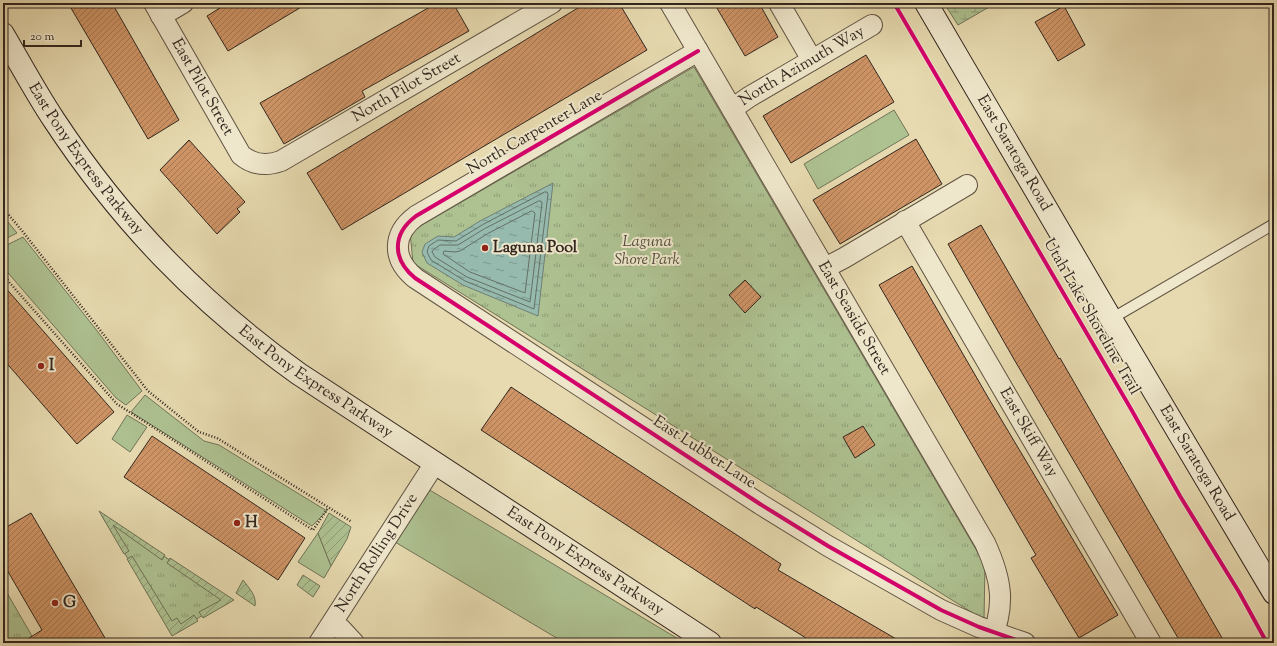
<svg xmlns="http://www.w3.org/2000/svg" width="1277" height="646" viewBox="0 0 1277 646" font-family="'Sorts Mill Goudy',serif">
  <style>
    .grass { fill: #aec191; stroke: #707458 }
    .wetland { fill: url(#wetland-marsh); stroke: #707458 }
    .park { fill: url(#park-tufts); stroke: #707458 }
    .garden { fill: url(#garden-furrows); stroke: #707458 }
    .water { fill: url(#water-ripples); stroke: #6f7f74 }
    .lines { fill: none; stroke-linecap: round; stroke-linejoin: round }
    .shore { stroke: #647066; stroke-width: 1 }
    .building { fill: url(#building-hatch); stroke: #32261e }
    .lane-casing { stroke: #5f5342; stroke-width: 12 }
    .street-casing { stroke: #5f5342; stroke-width: 22 }
    .secondary-casing { stroke: #32261e; stroke-width: 24 }
    .path { stroke: #32261e; stroke-width: 2.5; stroke-dasharray: 1 2; stroke-linecap: butt }
    .lane { stroke: #efe7cc; stroke-width: 10 }
    .street { stroke: #efe7cc; stroke-width: 20 }
    .secondary { stroke: #efe7cc; stroke-width: 22 }
    .cycleway-casing { stroke: #efe7cc; stroke-width: 6 }
    .cycleway { stroke: #d6006c; stroke-width: 4 }
    .poi-dot { fill: #8f2418; stroke: #efe7cc; stroke-width: 1.5 }
    .labels { text-anchor: middle; dominant-baseline: central; stroke-width: 4; stroke-linejoin: round; paint-order: stroke }
    .street-label { font-size: 16px; fill: #32261e; stroke: #efe7cc }
    .park-label { font-size: 16px; font-style: italic; fill: #514d3b; stroke: #efe7cc }
    .poi-label { font-size: 16px; font-weight: bold; fill: #32261e; stroke: #efe7cc; text-anchor: start }
  </style>
  <defs>
    <pattern id="wetland-marsh" width="20" height="14" patternUnits="userSpaceOnUse"><rect width="20" height="14" fill="#aec191"/><path d="M1 5h8M5 5V1M11 12h8M15 12V8" fill="none" stroke="#8e9d76"/></pattern>
    <pattern id="park-tufts" width="24" height="20" patternUnits="userSpaceOnUse"><rect width="24" height="20" fill="#aec191"/><path d="M3 7l-1-3M5 7V3M7 7l1-3M15 17l-1-3M17 17v-4M19 17l1-3" fill="none" stroke="#8e9d76"/></pattern>
    <pattern id="garden-furrows" width="10" height="10" patternUnits="userSpaceOnUse"><rect width="10" height="10" fill="#aec191"/><path d="M-1 1l2-2M0 10L10 0M9 11l2-2" fill="none" stroke="#8e9d76"/></pattern>
    <pattern id="water-ripples" width="26" height="14" patternUnits="userSpaceOnUse"><rect width="26" height="14" fill="#97baae"/><path d="M2 4q2-2 4 0t4 0M15 11q2-2 4 0t4 0" fill="none" stroke="#7c978d"/></pattern>
    <pattern id="building-hatch" width="6" height="6" patternUnits="userSpaceOnUse"><rect width="6" height="6" fill="#ce9466"/><path d="M-1 1l2-2M0 6l6-6M5 7l2-2" fill="none" stroke="#a87953"/></pattern>
  </defs>
  <rect width="100%" height="100%" fill="#e7dab0"/>
  <filter id="stains"><feTurbulence type="fractalNoise" baseFrequency=".005" numOctaves="4"/><feColorMatrix values="0 0 0 0 .2 0 0 0 0 .09 0 0 0 0 .02 0 0 0 .5 -.17"/></filter>
  <radialGradient id="worn" r=".72"><stop offset=".6" stop-color="#630" stop-opacity="0"/><stop offset="1" stop-color="#630" stop-opacity=".3"/></radialGradient>
  <g class="grass">
    <polygon points="894,110 909,135 818,189 804,164"/>
    <polygon points="3,216 17,233 3,240"/>
    <polygon points="23,237 98,332 142,391 126,405 116,398 3,267 3,247"/>
    <polygon points="145,395 204,441 219,445 327,511 312,526 131,412"/>
    <polygon points="127,415 147,427 130,452 112,439"/>
    <polygon points="428,489 685,643 565,643 395,542"/>
    <polygon points="318,533 331,566 324,578 298,562"/>
  </g>
  <polygon class="wetland" points="944,3 996,3 958,25"/>
  <g class="park">
    <polygon points="694,67 985,565 984,620 413,263 410,232"/>
    <polygon points="102,516 230,599 173,633"/>
    <polygon points="3,586 36,643 3,643"/>
  </g>
  <g class="garden">
    <polygon points="99,511 165,555 162,560 113,525 129,551 124,554"/>
    <polygon points="329,513 351,527 347,539 331,566 318,533"/>
    <polygon points="132,556 172,621 177,618 181,624 194,615 198,621 172,636 127,559"/>
    <polygon points="170,558 234,600 203,618 199,612 221,600 167,563"/>
    <polygon points="303,575 320,586 313,597 297,585"/>
    <path d="M243,580C249,588 257,596 255,606L236,593Z"/>
  </g>
  <polygon class="water" points="553,183 538,316 463,285 427,263 422,252 425,244 438,236 454,237 480,221"/>
  <g class="lines">
    <g class="shore">
      <polygon points="545,192 547,192 548,194 534,309 465,281 431,260 427,252 429,246 438,240 456,241 482,225"/>
      <polygon points="539,201 541,201 542,203 530,302 467,277 435,257 432,252 433,250 440,245 458,245 484,229"/>
      <polygon points="532,211 535,213 525,293 470,272 443,254 444,251 455,252 460,251 487,234"/>
    </g>
  </g>
  <g class="building">
    <polygon points="68,3 112,3 179,120 148,139"/>
    <polygon points="228,3 308,3 228,51 207,16"/>
    <polygon points="437,3 453,3 469,31 362,91 365,97 284,144 260,103"/>
    <polygon points="586,3 619,3 647,50 342,230 307,173"/>
    <polygon points="714,3 759,3 778,37 745,56"/>
    <polygon points="1064,6 1085,45 1058,61 1035,22"/>
    <polygon points="866,55 894,102 791,163 763,116"/>
    <polygon points="916,139 942,184 840,244 813,200"/>
    <polygon points="189,140 245,202 237,209 240,212 217,234 160,170"/>
    <polygon points="981,225 1059,359 1060,358 1225,643 1181,643 1015,361 948,244"/>
    <polygon points="912,266 989,399 1118,615 1079,638 1031,558 1036,555 879,285"/>
    <polygon points="745,280 761,297 745,313 729,295"/>
    <polygon points="3,285 114,412 77,444 3,359"/>
    <polygon points="511,387 781,564 778,570 903,643 814,643 756,607 755,609 481,430"/>
    <polygon points="863,426 875,445 855,458 843,437"/>
    <polygon points="152,436 305,538 278,580 124,477"/>
    <polygon points="31,513 108,643 21,643 42,630 3,563 3,529"/>
  </g>
  <g class="lines">
    <defs>
      <polyline id="lane" points="1111,319 1274,224"/>
      <g id="street">
        <path id="s1" d="M154,3L241,155C253,165 267,166 281,161L552,3"/>
        <path id="s2" d="M670,3L985,543C1002,580 1006,605 990,643"/>
        <polyline points="779,3 812,60"/>
        <polyline points="161,16 183,3"/>
        <path d="M698,51L416,216C392,234 392,259 415,278L760,504L828,546L941,610L979,627L1025,643"/>
        <path id="s3" d="M732,109L749,97L872,25"/>
        <path id="s4" d="M905,221L1151,643"/>
        <polyline points="825,268 844,258 967,185"/>
        <polyline points="333,623 341,629 354,643"/>
        <path id="s5" d="M319,643L435,463"/>
      </g>
      <g id="secondary">
        <path id="s6" d="M926,3L1111,319L1274,593"/>
        <path id="s7" d="M3,34C20,63 36,93 54,120C122,223 199,302 299,374L710,643"/>
      </g>
    </defs>
    <use href="#lane" class="lane-casing"/>
    <use href="#street" class="street-casing"/>
    <use href="#secondary" class="secondary-casing"/>
    <g class="path">
      <polyline points="3,208 23,232 148,391 199,432 217,438 352,522"/>
      <polyline points="3,272 9,282 117,404 313,530 328,508"/>
    </g>
    <use href="#lane" class="lane"/>
    <use href="#street" class="street"/>
    <use href="#secondary" class="secondary"/>
    <defs>
      <g id="cycleway">
        <polyline points="894,3 1131,409 1180,496 1239,592 1267,643"/>
        <path d="M698,51L416,216C392,234 392,259 415,278L760,504L828,546L941,610L979,627L1025,643"/>
      </g>
    </defs>
    <use href="#cycleway" class="cycleway-casing"/>
    <use href="#cycleway" class="cycleway"/>
  </g>
  <g class="poi-dot">
    <circle cx="485" cy="248" r="4"/>
    <circle cx="41" cy="366" r="4"/>
    <circle cx="237" cy="523" r="4"/>
    <circle cx="55" cy="603" r="4"/>
  </g>
  <g class="labels">
    <g class="street-label">
      <text stroke="none"><textPath href="#s3" startOffset="82">North Azimuth Way</textPath></text>
      <text stroke="none"><textPath href="#s1" startOffset="97">East Pilot Street</textPath></text>
      <text stroke="none"><textPath href="#s1" startOffset="363">North Pilot Street</textPath></text>
      <text transform="translate(535 133) rotate(-30)">North Carpenter Lane</text>
      <text stroke="none"><textPath href="#s6" startOffset="174">East Saratoga Road</textPath></text>
      <text stroke="none"><textPath href="#s7" startOffset="150">East Pony Express Parkway</textPath></text>
      <text transform="translate(1091 317) rotate(60)">Utah Lake Shoreline Trail</text>
      <text stroke="none"><textPath href="#s2" startOffset="365">East Seaside Street</textPath></text>
      <text stroke="none"><textPath href="#s7" startOffset="473">East Pony Express Parkway</textPath></text>
      <text stroke="none"><textPath href="#s4" startOffset="245">East Skiff Way</textPath></text>
      <text transform="translate(704 453) rotate(33)">East Lubber Lane</text>
      <text stroke="none"><textPath href="#s6" startOffset="534">East Saratoga Road</textPath></text>
      <text stroke="none"><textPath href="#s5" startOffset="107">North Rolling Drive</textPath></text>
      <text stroke="none"><textPath href="#s7" startOffset="797">East Pony Express Parkway</textPath></text>
    </g>
    <g class="park-label">
      <text x="647" y="242">Laguna<tspan x="647" dy="18">Shore Park</tspan></text>
    </g>
    <g class="poi-label">
      <text x="493" y="248">Laguna Pool</text>
      <text x="49" y="366">I</text>
      <text x="245" y="523">H</text>
      <text x="63" y="603">G</text>
    </g>
  </g>
  <rect width="1277" height="646" fill="none" stroke="#e7dab0" stroke-width="16"/>
  <rect x="4" y="4" width="1269" height="638" fill="none" stroke="#32261e" stroke-width="2"/>
  <rect x="8" y="8" width="1261" height="630" fill="none" stroke="#32261e"/>
  <path d="M24 40v6h57v-6" fill="none" stroke="#32261e" stroke-width="2"/>
  <text x="30" y="40" font-size="12" fill="#32261e" stroke="#efe7cc" stroke-width="3" paint-order="stroke">20 m</text>
  <rect width="100%" height="100%" filter="url(#stains)"/>
  <rect width="100%" height="100%" fill="url(#worn)"/>
</svg>
